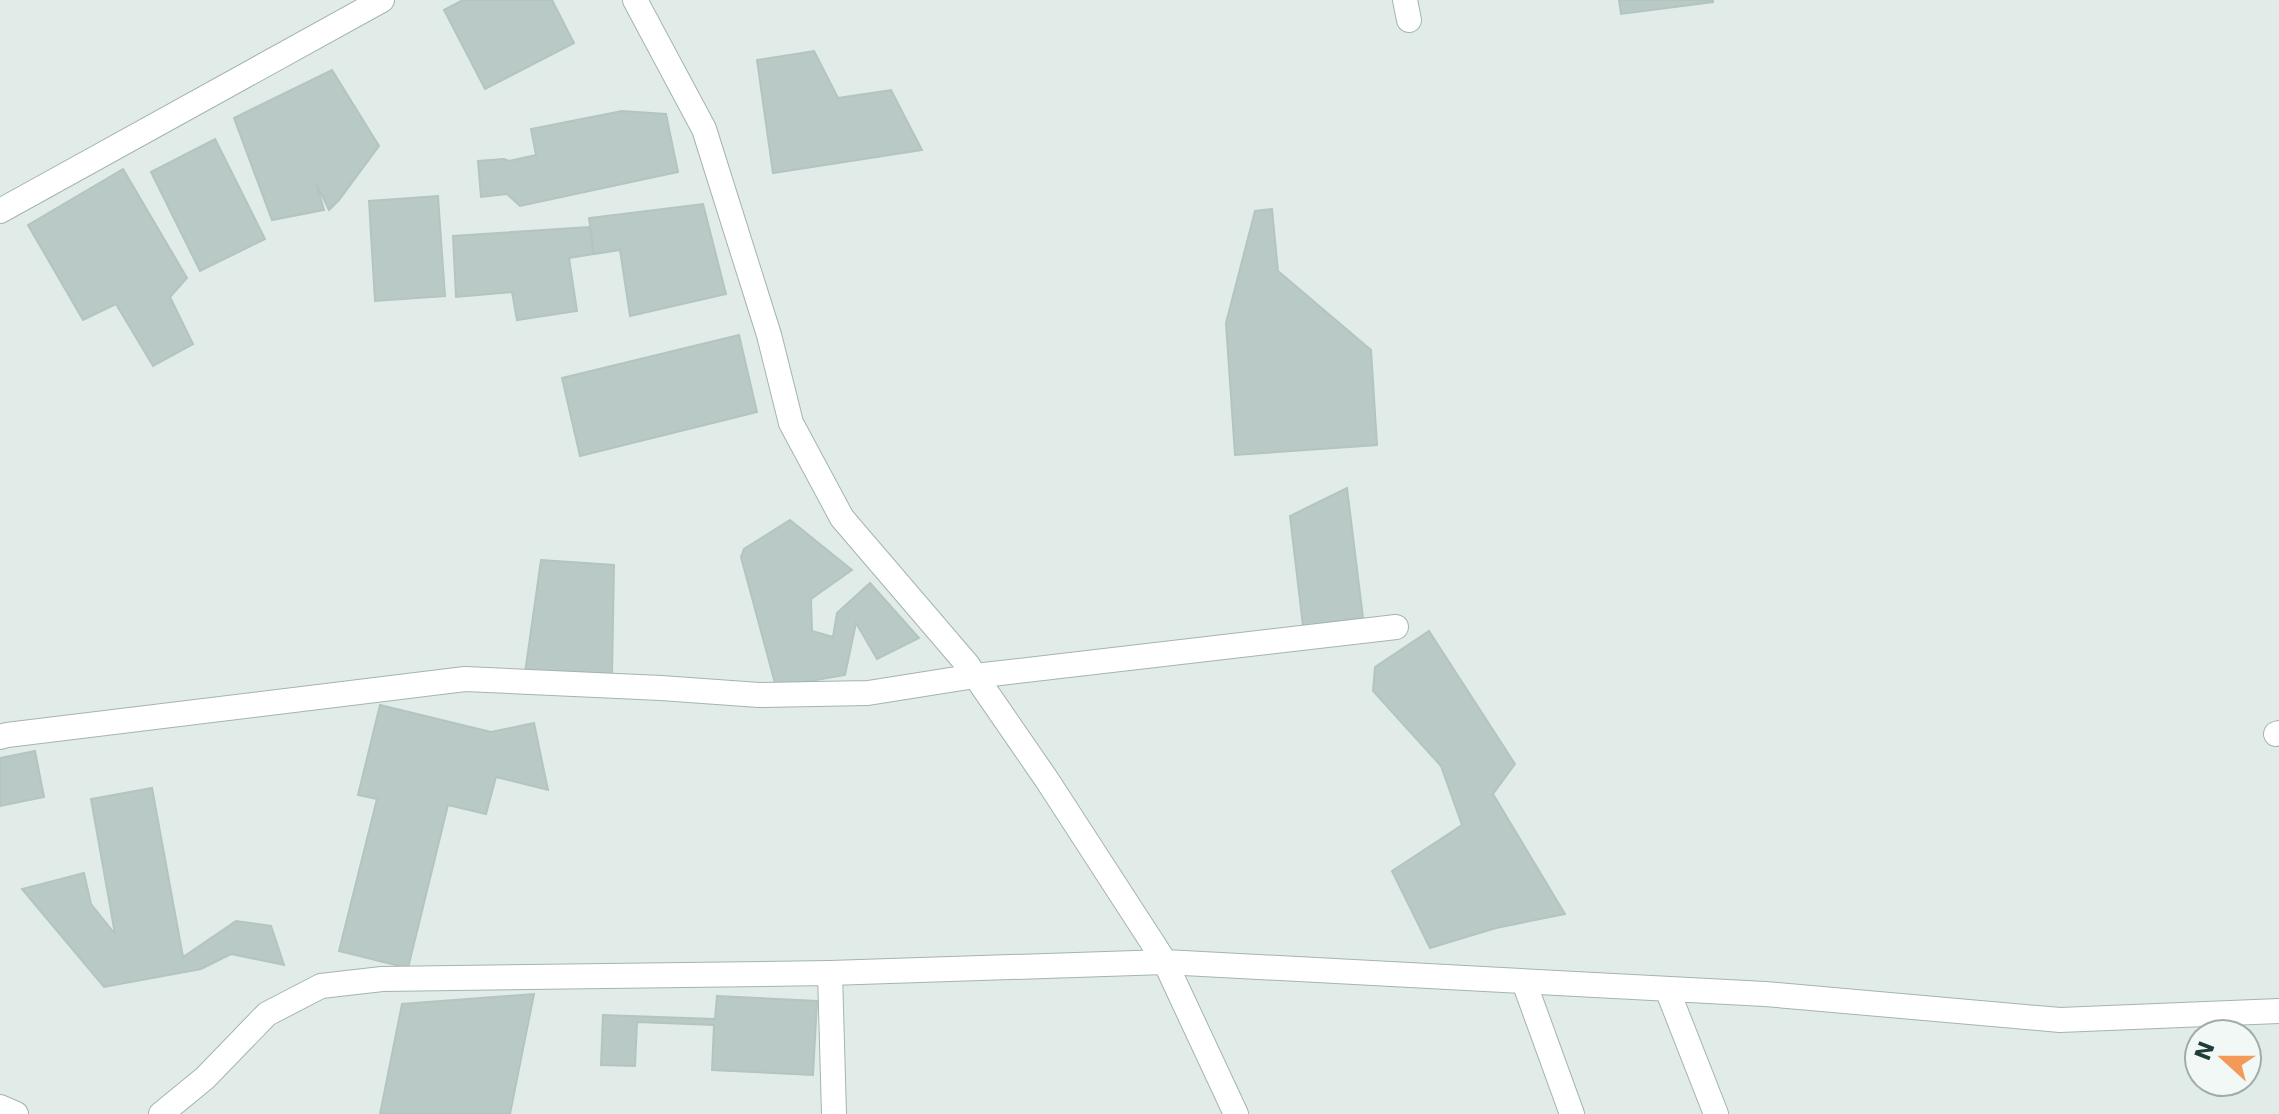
<svg xmlns="http://www.w3.org/2000/svg" width="2279" height="1114" viewBox="0 0 2279 1114" font-family="'DejaVu Sans',sans-serif">
  <style>
    .building { fill: #b9c9c6; stroke: #b3c5c1; stroke-width: 2 }
    .lines { fill: none; stroke-linecap: round; stroke-linejoin: round }
    .street-casing { stroke: #a4b4b1; stroke-width: 26 }
    .street { stroke: #fff; stroke-width: 24 }
  </style>
  <rect width="100%" height="100%" fill="#e1ece9"/>
  <g class="building">
    <polygon points="463,0 552,0 574,43 485,89 444,10"/>
    <polygon points="1619,0 1713,0 1713,2 1621,14"/>
    <polygon points="814,51 838,98 891,90 922,150 773,173 757,60"/>
    <polygon points="332,70 379,146 339,200 329,210 316,183 324,210 272,220 234,118"/>
    <polygon points="622,111 666,114 678,172 520,206 507,194 481,197 478,161 504,159 509,161 536,155 531,129"/>
    <polygon points="215,139 265,239 200,271 151,172"/>
    <polygon points="123,169 187,278 170,297 193,344 153,366 116,304 83,320 28,225"/>
    <polygon points="438,196 445,296 375,301 369,201"/>
    <polygon points="703,204 726,294 630,316 620,250 594,254 589,218"/>
    <polygon points="1272,209 1278,271 1371,350 1377,445 1235,455 1226,323 1255,211"/>
    <polygon points="589,227 594,254 569,258 577,311 517,320 512,292 456,297 453,236"/>
    <polygon points="739,335 757,412 580,456 562,378"/>
    <polygon points="1347,488 1363,618 1303,626 1290,516"/>
    <polygon points="790,520 852,570 811,599 812,631 833,637 837,613 870,583 919,638 877,659 856,623 845,675 776,687 741,557 744,549"/>
    <polygon points="541,560 614,565 612,674 525,673"/>
    <polygon points="1429,631 1515,764 1493,794 1565,914 1496,928 1430,948 1392,871 1462,825 1441,766 1373,691 1375,667"/>
    <polygon points="380,705 491,732 534,723 548,790 496,777 486,814 448,805 408,968 339,951 377,799 358,795"/>
    <polygon points="35,751 44,797 0,806 0,758"/>
    <polygon points="152,788 183,957 236,921 271,926 284,965 231,954 201,969 104,987 22,889 84,873 91,904 115,934 91,799"/>
    <polygon points="534,994 510,1114 380,1114 402,1004"/>
    <polygon points="717,996 817,1001 813,1075 712,1070 714,1025 637,1022 635,1066 601,1065 603,1015 715,1019"/>
  </g>
  <g class="lines">
    <defs>
      <g id="street">
        <polyline points="635,0 704,129 769,335 791,423 842,518 967,664 1047,780 1165,962 1236,1114"/>
        <polyline points="1405,0 1409,20"/>
        <polyline points="0,211 382,0"/>
        <polyline points="2276,734 2279,733"/>
        <polyline points="0,737 7,735 465,679 661,688 759,695 868,693 975,676 1396,627"/>
        <polyline points="830,973 834,1114"/>
        <polyline points="1524,982 1572,1114"/>
        <polyline points="1667,989 1716,1114"/>
        <polyline points="0,1107 16,1114"/>
        <polyline points="161,1114 205,1078 267,1014 321,986 382,979 830,973 1165,962 1765,994 2060,1020 2279,1011"/>
      </g>
    </defs>
    <use href="#street" class="street-casing"/>
    <use href="#street" class="street"/>
  </g>
  <g transform="translate(2223 1058) rotate(291)"><circle r="38" fill="#f2f8f6" stroke="#9eadab" stroke-width="2"/>
  <path d="M0-6L14 30L0 20L-14 30Z" fill="#f39a58"/>
  <text y="-12" font-size="22" font-weight="bold" text-anchor="middle" fill="#213d3a">N</text>
  </g>
</svg>
